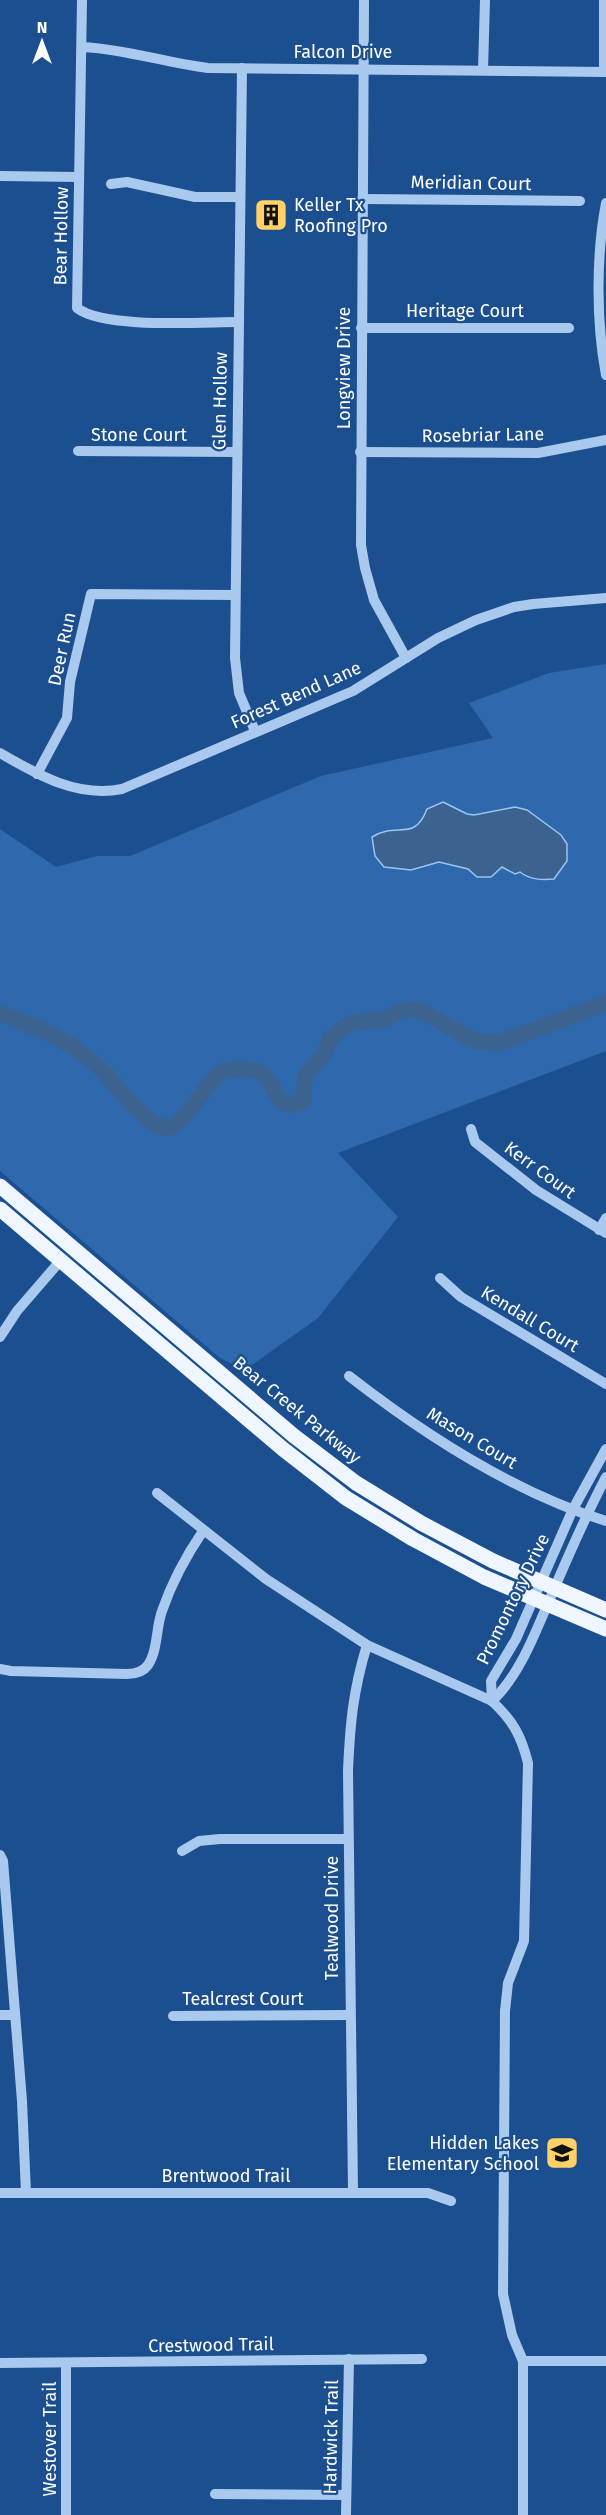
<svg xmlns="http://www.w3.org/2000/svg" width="606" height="2515" viewBox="0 0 606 2515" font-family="'Fira Sans',sans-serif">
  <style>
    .green { fill: #2e69ad }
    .water { fill: #3c6290; stroke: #9cc4f0; stroke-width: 1.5 }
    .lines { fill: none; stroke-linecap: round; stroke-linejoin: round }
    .river { stroke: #3c6290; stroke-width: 16 }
    .minor { stroke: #a9c9ee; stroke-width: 10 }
    .major { stroke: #f0f6ff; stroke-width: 15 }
    .labels { text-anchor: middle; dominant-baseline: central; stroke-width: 4.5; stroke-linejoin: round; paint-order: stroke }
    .street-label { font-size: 18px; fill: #fff; stroke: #1b4f8f }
    .poi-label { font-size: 18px; fill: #fff; stroke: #1b4f8f; text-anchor: start }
  </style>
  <rect width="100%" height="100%" fill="#1b4f8f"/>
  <polygon class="green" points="606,664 606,1051 338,1153 398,1217 318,1318 245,1370 220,1358 0,1171 0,829 56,867 97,856 130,856 321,776 493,738 469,703 549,673"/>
  <path class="water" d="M443,802L467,814L474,815L515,807L527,810L561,835L567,844V861L554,879C542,880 530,880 520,872L515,874L502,867L491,877H477L468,869L439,862L411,870L384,867L375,856L372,837C397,821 414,843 427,809Z"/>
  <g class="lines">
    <path class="river" d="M0,1013C41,1029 74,1041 106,1074C118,1087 149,1128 167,1128C183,1128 205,1084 220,1073C225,1070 236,1069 242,1069C249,1069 259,1070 264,1075C271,1082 274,1094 281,1102L291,1105L303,1101L305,1077L325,1052L331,1037L342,1028L355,1022L385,1019L399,1012L415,1009L428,1014L461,1034L478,1042L499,1043L606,1003"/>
    <g class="minor">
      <path d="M82,0L77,308C104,329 201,322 238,322"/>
      <polyline points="364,0 361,545 365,568 374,600 406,658"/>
      <path d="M83,47C125,49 166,63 208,68L606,72"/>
      <polyline points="242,68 235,658 239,693 255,731"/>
      <polyline points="483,70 485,0"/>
      <polyline points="604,72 604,0"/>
      <polyline points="0,176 79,177"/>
      <polyline points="111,184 127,182 195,197 240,197"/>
      <polyline points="362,199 580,201"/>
      <path d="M606,203C596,256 596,322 606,375"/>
      <polyline points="361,328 569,328"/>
      <polyline points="78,451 236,452"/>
      <polyline points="360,452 538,453 606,440"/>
      <path d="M0,753C38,775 77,798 122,789L353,691L438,638L476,620L514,607L533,604L606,598"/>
      <polyline points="37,774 67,718 70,682 91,594 234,595"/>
      <polyline points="471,1129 475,1142 536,1190 606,1233"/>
      <polyline points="599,1230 606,1218"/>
      <polyline points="440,1278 461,1297 606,1384"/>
      <polyline points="0,1337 17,1311 61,1260"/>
      <path d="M349,1376C426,1436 513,1492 606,1521"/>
      <path d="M157,1493L266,1579L367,1645L492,1701C513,1721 521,1735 528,1763L524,1941L508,1983L505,2011L503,2294L512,2335L523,2361V2515"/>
      <path d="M0,1669L11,1671L127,1674C136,1674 143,1672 148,1665C158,1650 156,1627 162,1611C172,1582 186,1556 203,1531"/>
      <polyline points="492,1701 491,1681 516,1639 573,1509 606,1449"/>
      <path d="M492,1701C521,1674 536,1630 552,1594C569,1554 586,1515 606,1477"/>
      <polyline points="182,1851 199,1841 220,1839 347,1839"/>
      <polyline points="0,1855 3,1861 22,2101 26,2193"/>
      <polyline points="0,2015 13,2015"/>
      <polyline points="173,2016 349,2015"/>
      <path d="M353,2192L348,1771C350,1724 353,1691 367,1645"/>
      <polyline points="0,2193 428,2193 451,2201"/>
      <polyline points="523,2361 606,2361"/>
      <polyline points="0,2363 422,2359"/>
      <polyline points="66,2363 66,2515"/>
      <polyline points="215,2494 346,2495"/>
      <polyline points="346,2515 349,2359"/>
    </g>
    <g class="major">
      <polyline points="0,1186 294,1436 356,1483 421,1523 493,1561 606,1610"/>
      <polyline points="0,1209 283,1449 346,1498 413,1539 484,1577 606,1629"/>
    </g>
  </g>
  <defs>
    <symbol id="building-square" viewBox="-11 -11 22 22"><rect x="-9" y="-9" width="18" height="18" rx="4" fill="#ffd166" stroke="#1b4f8f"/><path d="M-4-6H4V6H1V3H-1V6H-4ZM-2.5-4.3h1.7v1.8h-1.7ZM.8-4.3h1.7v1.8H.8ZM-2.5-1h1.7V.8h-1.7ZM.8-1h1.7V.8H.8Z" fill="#111"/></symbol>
    <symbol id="school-square" viewBox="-11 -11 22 22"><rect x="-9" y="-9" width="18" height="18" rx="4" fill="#ffd166" stroke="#1b4f8f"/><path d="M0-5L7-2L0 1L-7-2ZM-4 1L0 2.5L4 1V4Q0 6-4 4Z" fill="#111"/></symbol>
  </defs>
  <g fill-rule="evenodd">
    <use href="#building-square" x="252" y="196" width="38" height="38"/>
    <use href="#school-square" x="543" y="2134" width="38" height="38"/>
  </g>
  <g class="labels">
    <g class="street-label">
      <text x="343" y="52">Falcon Drive</text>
      <text transform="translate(471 183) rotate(1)">Meridian Court</text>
      <text transform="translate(61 236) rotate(-89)">Bear Hollow</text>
      <text x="465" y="311">Heritage Court</text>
      <text transform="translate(344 368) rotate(-90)">Longview Drive</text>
      <text transform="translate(220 401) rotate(-89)">Glen Hollow</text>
      <text x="139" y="435">Stone Court</text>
      <text transform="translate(483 435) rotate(-1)">Rosebriar Lane</text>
      <text transform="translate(62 649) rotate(-78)">Deer Run</text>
      <text transform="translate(296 695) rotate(-24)">Forest Bend Lane</text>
      <text transform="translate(540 1170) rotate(36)">Kerr Court</text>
      <text transform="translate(530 1319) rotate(31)">Kendall Court</text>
      <text transform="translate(297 1410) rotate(39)">Bear Creek Parkway</text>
      <text transform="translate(472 1438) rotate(31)">Mason Court</text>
      <text transform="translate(513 1599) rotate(-64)">Promontory Drive</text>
      <text transform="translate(332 1918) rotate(-90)">Tealwood Drive</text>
      <text x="243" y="1999">Tealcrest Court</text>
      <text x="226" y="2176">Brentwood Trail</text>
      <text transform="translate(211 2345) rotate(-1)">Crestwood Trail</text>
      <text transform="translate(331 2437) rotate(-89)">Hardwick Trail</text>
      <text transform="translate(50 2439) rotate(-90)">Westover Trail</text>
    </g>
    <g class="poi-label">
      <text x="294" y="205">Keller Tx<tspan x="294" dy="21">Roofing Pro</tspan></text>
      <text x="539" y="2143" text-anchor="end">Hidden Lakes<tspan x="539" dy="21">Elementary School</tspan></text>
    </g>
  </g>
  <g transform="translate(42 42)" stroke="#1b4f8f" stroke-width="4.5" paint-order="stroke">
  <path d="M0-4.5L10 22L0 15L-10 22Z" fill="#ffffff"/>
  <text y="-9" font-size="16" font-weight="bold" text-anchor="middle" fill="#ffffff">N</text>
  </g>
</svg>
